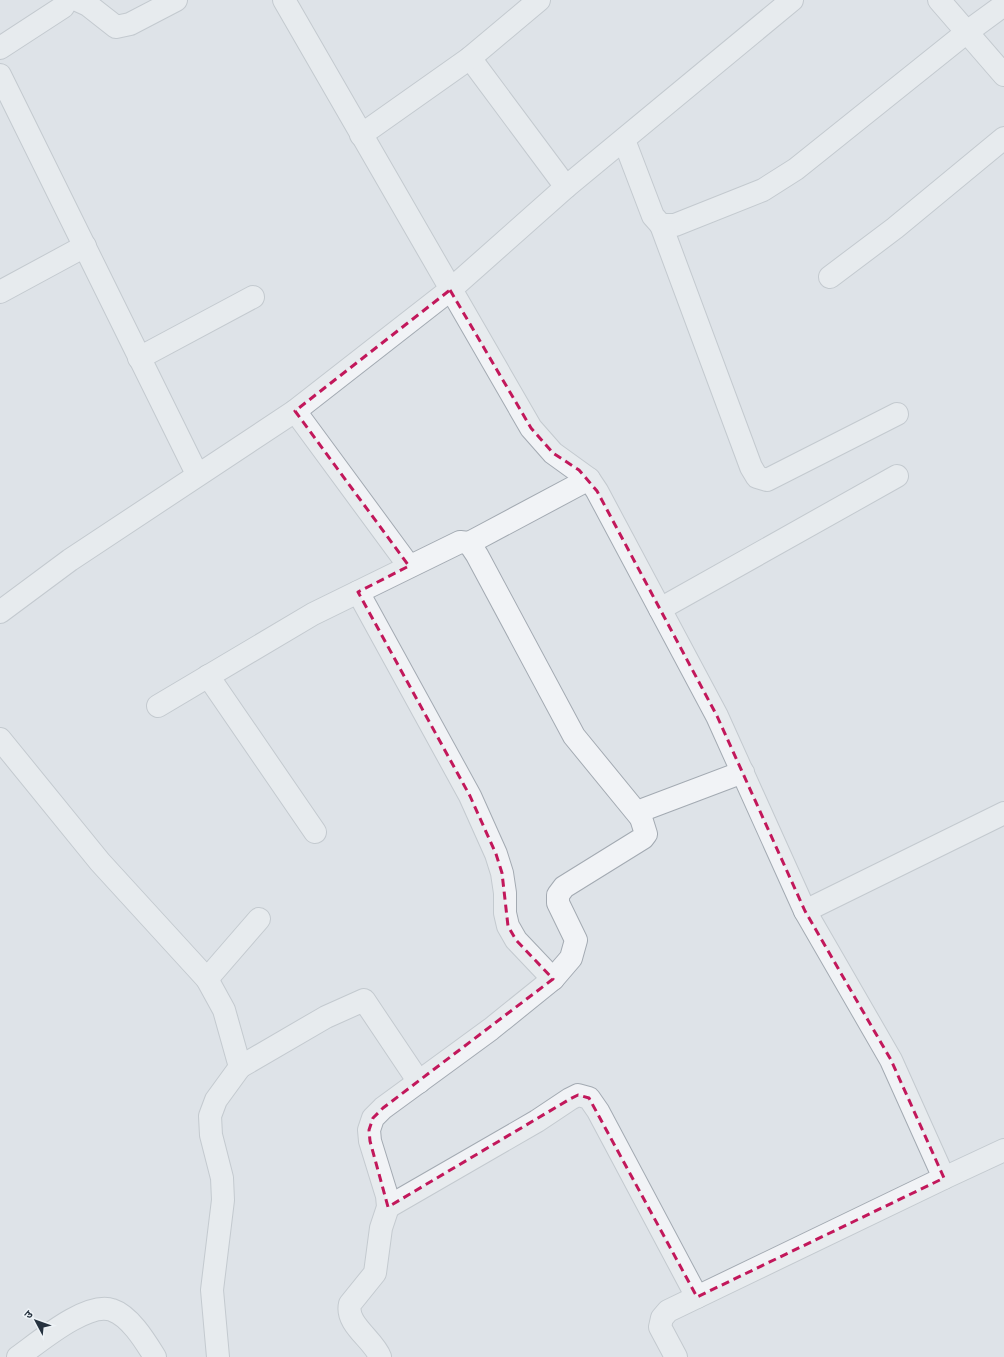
<svg xmlns="http://www.w3.org/2000/svg" width="1004" height="1357" viewBox="0 0 1004 1357" font-family="'DejaVu Sans','Noto Sans Devanagari',sans-serif">
  <style>
    .lines { fill: none; stroke-linecap: round; stroke-linejoin: round }
    .minor-casing { stroke: #a3aab2; stroke-width: 24 }
    .minor { stroke: #f1f3f6; stroke-width: 22 }
    .marked { fill: none; stroke: #c2185b; stroke-width: 3; stroke-dasharray: 8 5; stroke-linejoin: round }
  </style>
  <rect width="100%" height="100%" fill="#dee3e8"/>
  <g class="lines">
    <defs>
      <g id="minor">
        <polyline points="77,0 88,5 116,27 130,24 176,0"/>
        <polyline points="284,0 531,428 553,453 589,479 597,491 717,716 805,911 891,1060 944,1178 668,1311 662,1318 660,1327 676,1357"/>
        <polyline points="939,0 1004,75"/>
        <polyline points="0,48 63,7 67,0"/>
        <polyline points="470,58 566,187"/>
        <polyline points="0,75 197,474"/>
        <polyline points="361,135 470,58 539,0"/>
        <polyline points="624,140 653,216 661,225 675,225 763,190 796,169 967,32 1004,5"/>
        <polyline points="661,225 751,467 757,477 767,480 897,414"/>
        <polyline points="830,277 895,228 1004,138"/>
        <polyline points="0,292 85,246"/>
        <polyline points="139,358 253,297"/>
        <polyline points="295,411 409,566"/>
        <polyline points="469,543 589,479"/>
        <polyline points="358,592 470,796 496,854 502,873 505,893 505,913 508,926 516,940 553,979"/>
        <polyline points="660,609 897,476"/>
        <polyline points="0,612 70,560 295,411 450,290 566,187 792,0"/>
        <polyline points="208,676 315,832"/>
        <path d="M158,706L313,614L460,542L469,543L477,555L574,736L641,818L646,834L643,838L564,887L558,895V903L576,940L571,958L553,979L491,1029L383,1108L373,1118L369,1130L370,1141L387,1196L388,1207L381,1228L375,1273L350,1304C345,1324 374,1340 380,1357"/>
        <polyline points="0,739 100,862 207,979 259,919"/>
        <polyline points="641,818 642,812 645,809 743,772"/>
        <polyline points="805,911 1004,813"/>
        <polyline points="207,979 224,1010 240,1067 326,1017 364,1000 419,1082"/>
        <polyline points="944,1178 1004,1150"/>
        <polyline points="388,1207 537,1121 570,1099 578,1095 589,1098 598,1111 697,1297"/>
        <path d="M18,1357C38,1343 87,1301 112,1310C130,1316 145,1341 155,1357"/>
        <polyline points="218,1357 212,1290 223,1200 222,1178 211,1135 210,1116 216,1100 240,1067"/>
      </g>
    </defs>
    <use href="#minor" class="minor-casing"/>
    <use href="#minor" class="minor"/>
  </g>
  <path d="M0 0H1004V1357H0ZM450,290L531,428L553,453L579,470L597,491L717,716L805,911L891,1060L944,1178L697,1297L589,1098L578,1095L570,1099L388,1207L370,1141L369,1130L373,1118L383,1108L553,979L516,940L508,926L502,873L496,854L470,796L358,592L409,566L295,411Z" fill="#dee3e8" fill-opacity=".55" fill-rule="evenodd"/>
  <path class="marked" d="M450,290L531,428L553,453L579,470L597,491L717,716L805,911L891,1060L944,1178L697,1297L589,1098L578,1095L570,1099L388,1207L370,1141L369,1130L373,1118L383,1108L553,979L516,940L508,926L502,873L496,854L470,796L358,592L409,566L295,411Z"/>
  <g transform="translate(36 1321) rotate(311)" stroke="#edf2f6" stroke-width="3" paint-order="stroke">
  <path d="M0-3L7 15L0 10L-7 15Z" fill="#26323f"/>
  <text y="-6" font-size="11" font-weight="bold" text-anchor="middle" fill="#26323f">उ</text>
  </g>
</svg>
